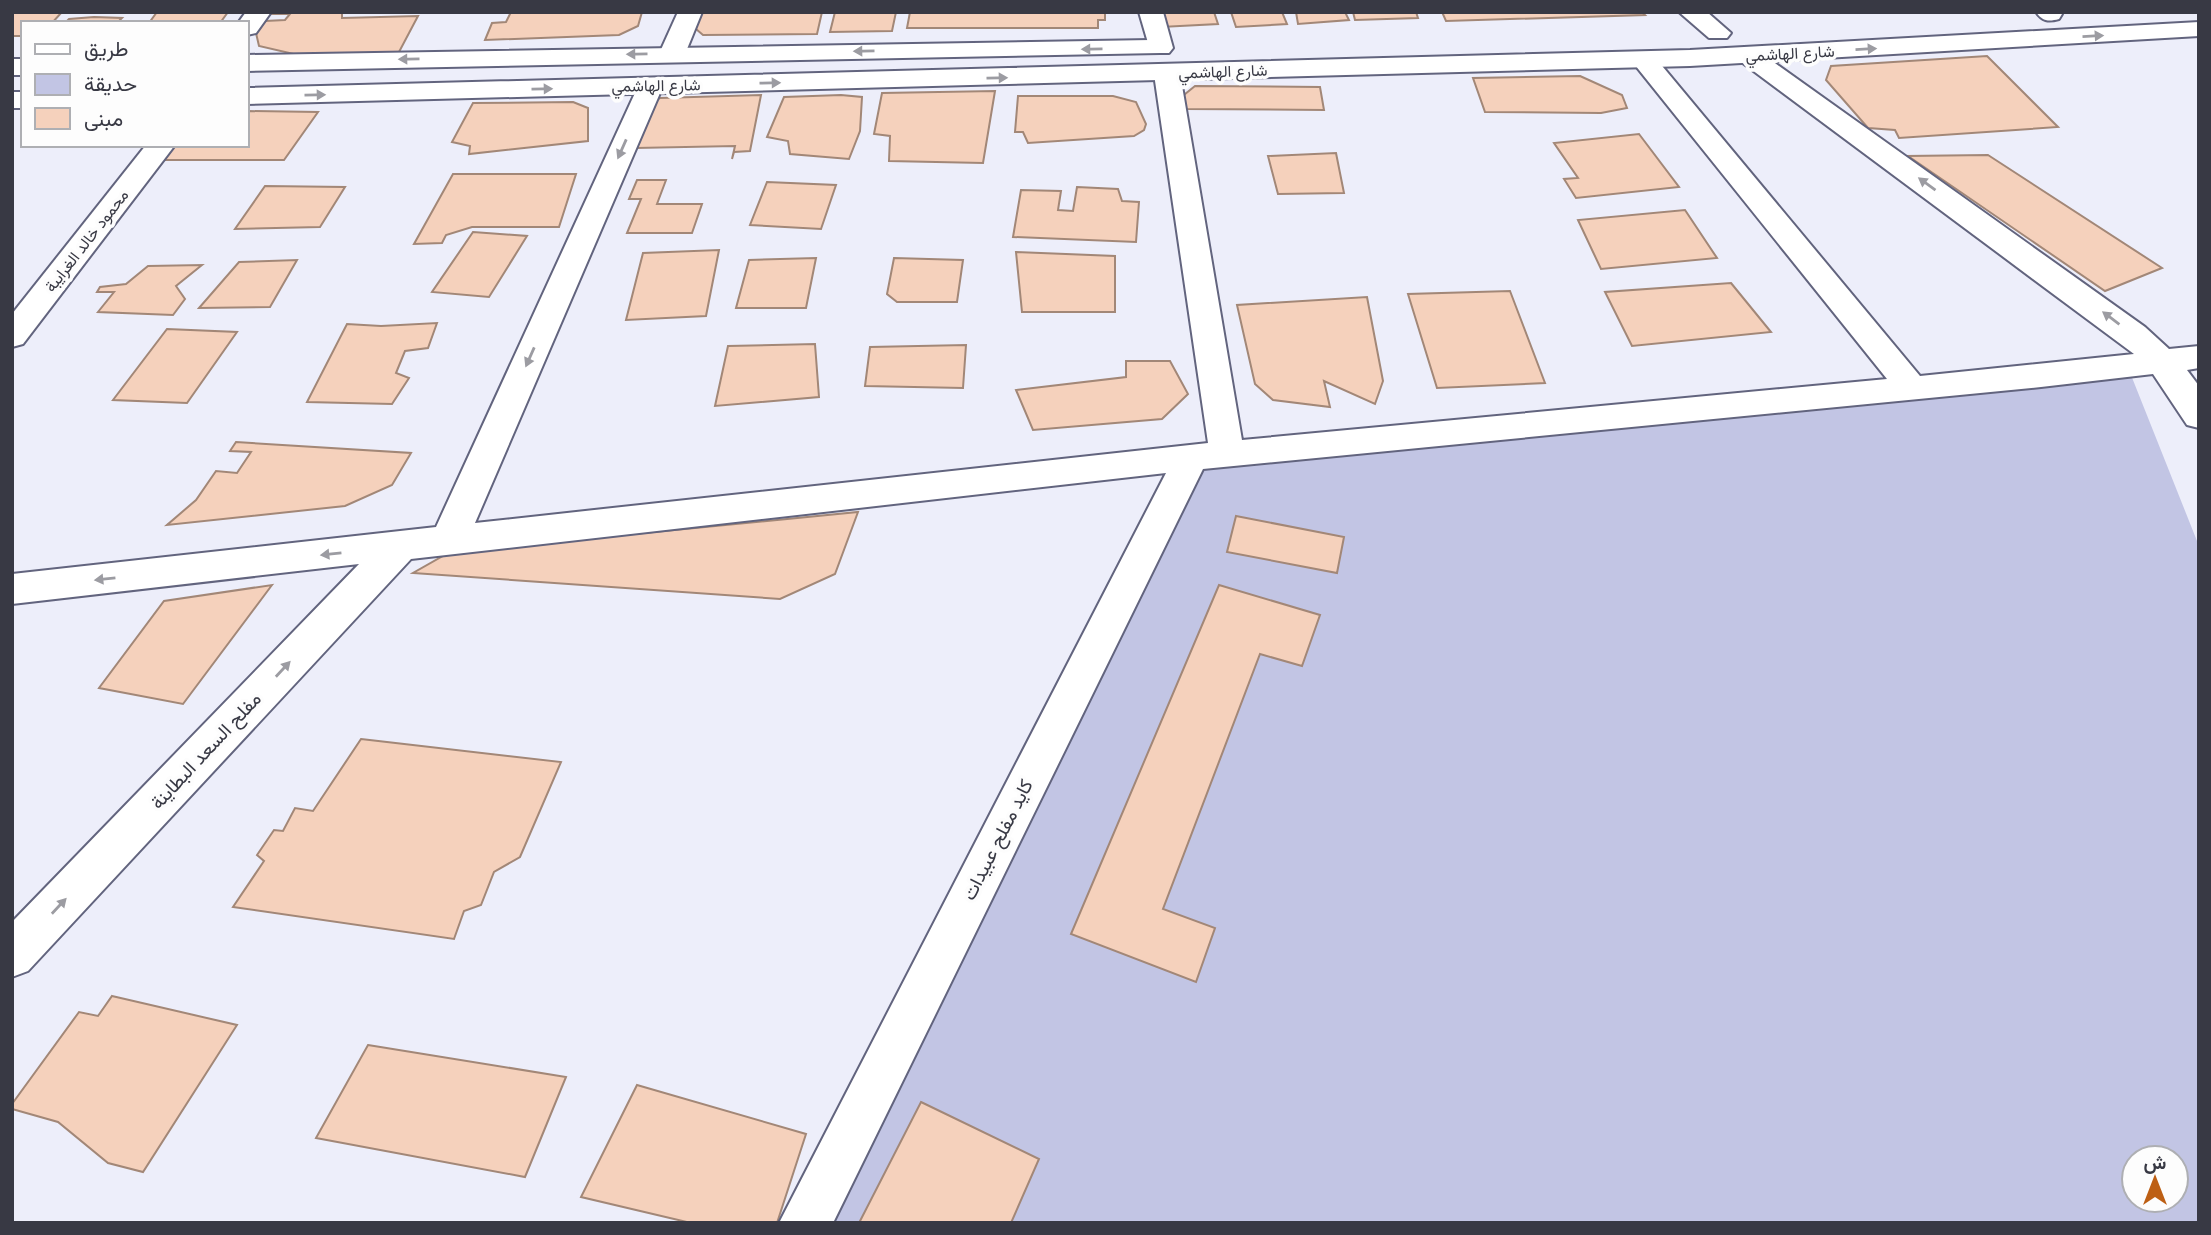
<svg xmlns="http://www.w3.org/2000/svg" width="2211" height="1235" viewBox="0 0 2211 1235" font-family="'Nunito Sans',Vazirmatn,sans-serif">
  <style>
    .green { fill: #c2c5e4; fill-rule: evenodd }
    .building { fill: #f5d1bc; stroke: #a28777; stroke-width: 2 }
    .lines { fill: none; stroke-linecap: round; stroke-linejoin: round }
    .street-casing { stroke: #62647e; stroke-width: 4 }
    .secondary-casing { stroke: #62647e; stroke-width: 4 }
    .street { fill: #fff; fill-rule: evenodd }
    .secondary { fill: #fff; fill-rule: evenodd }
    .oneway { fill: #9c9ca2 }
    .labels { text-anchor: middle; dominant-baseline: central; stroke-width: 7; stroke-linejoin: round; paint-order: stroke }
    .far-street-label { font-size: 16px; fill: #383944; stroke: #fdfdfd }
    .street-label { font-size: 19px; fill: #383944; stroke: #fdfdfd }
  </style>
  <rect width="100%" height="100%" fill="#edeefa"/>
  <path class="green" d="M2127,365L2199,546V1223H808L1195,450ZM2134,1158H2176V1200H2134Z"/>
  <g class="building">
    <polygon points="12,12 62,12 52,23 23,23 23,36 12,36"/>
    <polygon points="157,12 228,12 220,23 149,23"/>
    <polygon points="270,12 342,12 342,18 418,16 399,52 298,55 259,46 256,33 265,21 285,20 290,14 268,14"/>
    <polygon points="511,12 642,12 638,26 619,35 485,40 492,23 506,22"/>
    <polygon points="693,12 822,12 817,34 703,35 689,23"/>
    <polygon points="835,12 896,12 892,31 830,32"/>
    <polygon points="910,12 1105,12 1105,20 1098,20 1098,28 907,28"/>
    <polygon points="1157,12 1214,12 1218,24 1161,27"/>
    <polygon points="1231,12 1282,12 1287,24 1236,27"/>
    <polygon points="1296,12 1345,12 1349,20 1298,24"/>
    <polygon points="1353,12 1416,12 1418,18 1355,20"/>
    <polygon points="1442,12 1642,12 1645,15 1446,21"/>
    <polygon points="94,17 122,18 117,23 65,23 69,19"/>
    <polygon points="1987,56 2058,127 1899,138 1895,130 1868,128 1826,80 1831,66"/>
    <polygon points="1580,76 1622,95 1627,108 1601,113 1485,112 1473,78"/>
    <polygon points="1195,86 1320,87 1324,110 1186,109 1179,99"/>
    <polygon points="995,91 983,163 889,161 890,136 874,134 882,93"/>
    <polygon points="761,95 750,151 734,152 732,159 735,146 636,148 651,102 660,98"/>
    <polygon points="841,95 862,97 860,131 849,159 790,154 788,141 767,137 784,97"/>
    <polygon points="1018,96 1113,96 1136,102 1146,124 1144,130 1134,136 1028,143 1023,132 1015,132"/>
    <polygon points="573,102 588,108 588,141 469,154 470,146 452,142 473,103"/>
    <polygon points="247,111 318,112 284,160 155,160 167,145 247,145"/>
    <polygon points="1639,134 1679,187 1576,198 1564,179 1578,178 1554,143"/>
    <polygon points="1336,153 1344,193 1278,194 1268,156"/>
    <polygon points="1988,155 2162,268 2105,291 1908,156"/>
    <polygon points="453,174 576,174 559,227 472,227 446,235 442,243 414,244"/>
    <polygon points="637,180 666,180 657,204 702,204 692,233 627,233 641,199 629,199"/>
    <polygon points="767,182 836,185 821,229 750,225"/>
    <polygon points="265,186 345,187 320,227 235,229"/>
    <polygon points="1077,187 1118,189 1122,201 1139,202 1136,242 1013,237 1021,190 1061,191 1058,210 1073,211"/>
    <polygon points="1685,210 1717,258 1601,269 1578,220"/>
    <polygon points="473,232 527,236 489,297 432,292"/>
    <polygon points="719,250 706,316 626,320 643,253"/>
    <polygon points="1016,252 1115,256 1115,312 1022,312"/>
    <polygon points="816,258 806,308 736,308 749,260"/>
    <polygon points="894,258 963,260 957,302 897,302 887,294"/>
    <polygon points="297,260 270,307 199,308 239,262"/>
    <polygon points="202,265 176,286 185,299 173,315 98,312 114,292 97,292 100,287 126,284 148,266"/>
    <polygon points="1731,283 1771,332 1632,346 1605,292"/>
    <polygon points="1510,291 1545,383 1437,388 1408,294"/>
    <polygon points="1367,297 1383,381 1375,404 1324,381 1330,407 1273,400 1255,384 1237,305"/>
    <polygon points="437,323 428,348 405,351 396,373 409,378 392,404 307,402 347,324 381,326"/>
    <polygon points="167,329 237,332 187,403 113,400"/>
    <polygon points="815,344 819,397 715,406 728,346"/>
    <polygon points="966,345 963,388 865,386 870,347"/>
    <polygon points="1126,361 1170,361 1188,394 1162,419 1033,430 1016,390 1126,377"/>
    <polygon points="236,442 411,453 392,485 345,506 167,525 196,500 216,471 237,473 251,452 230,451"/>
    <polygon points="858,512 835,574 780,599 413,573 450,552"/>
    <polygon points="1236,516 1344,537 1337,573 1227,552"/>
    <polygon points="272,585 183,704 99,688 164,601"/>
    <polygon points="1219,585 1320,615 1302,666 1260,654 1163,909 1215,928 1196,982 1071,934"/>
    <polygon points="361,739 561,762 520,857 494,872 481,905 464,911 454,939 233,907 264,861 257,855 274,830 283,831 295,808 313,811"/>
    <polygon points="112,996 237,1025 143,1172 108,1163 58,1122 12,1109 12,1104 79,1012 98,1016"/>
    <polygon points="368,1045 566,1077 525,1177 316,1138"/>
    <polygon points="637,1085 806,1134 777,1223 691,1223 581,1197"/>
    <polygon points="921,1102 1039,1159 1011,1223 859,1223"/>
  </g>
  <g class="lines">
    <defs>
      <g id="street">
        <polygon points="246,12 271,12 256,33 247,35 247,23 238,23"/>
        <polygon points="678,12 702,12 685,54 681,59 663,59 659,54"/>
        <polygon points="1139,12 1163,12 1173,48 1169,53 1151,53"/>
        <polygon points="1679,12 1707,12 1731,33 1727,38 1709,38"/>
        <path d="M2036,12H2061L2062,14L2059,19C2048,22 2042,21 2036,12Z"/>
        <polygon points="1749,48 1758,51 2145,327 2169,349 2199,346 2199,368 2187,370 2199,386 2199,428 2187,425 2153,374 2041,387 1203,469 833,1223 779,1223 1166,473 411,559 28,971 12,977 12,922 359,564 12,604 12,574 436,527 641,80 659,80 663,86 475,523 1208,443 1154,74 1158,68 1176,68 1180,74 1242,440 1887,379 1635,65 1631,60 1635,55 1653,55 1920,376 2134,354 1740,61 1736,56 1740,51"/>
        <polygon points="146,145 175,145 23,344 12,347 12,314"/>
      </g>
      <g id="secondary">
        <polygon points="2199,22 2199,36 1690,66 247,104 247,88 1690,50"/>
        <polygon points="1151,40 1160,43 1164,48 1160,53 247,71 247,55"/>
        <rect x="12" y="59" width="11" height="16"/>
        <rect x="12" y="92" width="11" height="16"/>
      </g>
    </defs>
    <use href="#street" class="street-casing"/>
    <use href="#secondary" class="secondary-casing"/>
    <use href="#street" class="street"/>
    <use href="#secondary" class="secondary"/>
  </g>
  <defs><path id="oneway-solid" d="M-6-.8H1V-3.2L6.5 0L1 3.2V.8H-6Z" transform="scale(1.75)"/></defs>
  <g class="oneway">
    <use href="#oneway-solid" transform="translate(2093 36) rotate(-3)"/>
    <use href="#oneway-solid" transform="translate(1092 49) rotate(179)"/>
    <use href="#oneway-solid" transform="translate(1866 49) rotate(-3)"/>
    <use href="#oneway-solid" transform="translate(864 51) rotate(179)"/>
    <use href="#oneway-solid" transform="translate(637 54) rotate(179)"/>
    <use href="#oneway-solid" transform="translate(409 59) rotate(179)"/>
    <use href="#oneway-solid" transform="translate(997 78) rotate(-1)"/>
    <use href="#oneway-solid" transform="translate(770 83) rotate(-1)"/>
    <use href="#oneway-solid" transform="translate(542 89) rotate(-1)"/>
    <use href="#oneway-solid" transform="translate(315 95) rotate(-1)"/>
    <use href="#oneway-solid" transform="translate(622 149) rotate(114)"/>
    <use href="#oneway-solid" transform="translate(1927 184) rotate(-144)"/>
    <use href="#oneway-solid" transform="translate(2111 318) rotate(-143)"/>
    <use href="#oneway-solid" transform="translate(530 357) rotate(114)"/>
    <use href="#oneway-solid" transform="translate(331 554) rotate(174)"/>
    <use href="#oneway-solid" transform="translate(105 579) rotate(174)"/>
    <use href="#oneway-solid" transform="translate(283 669) rotate(-47)"/>
    <use href="#oneway-solid" transform="translate(59 906) rotate(-47)"/>
  </g>
  <g class="labels">
    <g class="far-street-label">
      <text transform="translate(1790 54) rotate(-3)">شارع الهاشمي</text>
      <text transform="translate(1223 72) rotate(-2)">شارع الهاشمي</text>
      <text transform="translate(656 86) rotate(-1)">شارع الهاشمي</text>
      <text transform="translate(87 241) rotate(-52)">محمود خالد الغرايبة</text>
    </g>
    <g class="street-label">
      <text transform="translate(206 751) rotate(-47)">مفلح السعد البطاينة</text>
      <text transform="translate(998 840) rotate(-63)">كايد مفلح عبيدات</text>
    </g>
  </g>
  <rect width="2211" height="1235" fill="none" stroke="#383944" stroke-width="28"/>
  <rect x="21" y="21" width="228" height="126" fill="#fdfdfd" stroke="#aeafb3" stroke-width="2"/>
  <rect x="35" y="44" width="35" height="10" fill="#ffffff" stroke="#aeafb3" stroke-width="2"/>
  <text x="84" y="56" font-size="21" fill="#383944">طريق</text>
  <rect x="35" y="74" width="35" height="21" fill="#c2c5e4" stroke="#aeafb3" stroke-width="2"/>
  <text x="84" y="91" font-size="21" fill="#383944">حديقة</text>
  <rect x="35" y="108" width="35" height="21" fill="#f5d1bc" stroke="#aeafb3" stroke-width="2"/>
  <text x="84" y="126" font-size="21" fill="#383944">مبنى</text>
  <g transform="translate(2155 1179)"><circle r="33" fill="#fdfdfd" stroke="#aeafb3" stroke-width="2"/>
  <path d="M0-5L12 26L0 18L-12 26Z" fill="#bd5f14"/>
  <text y="-10" font-size="19" font-weight="bold" text-anchor="middle" fill="#383944">ش</text>
  </g>
</svg>
